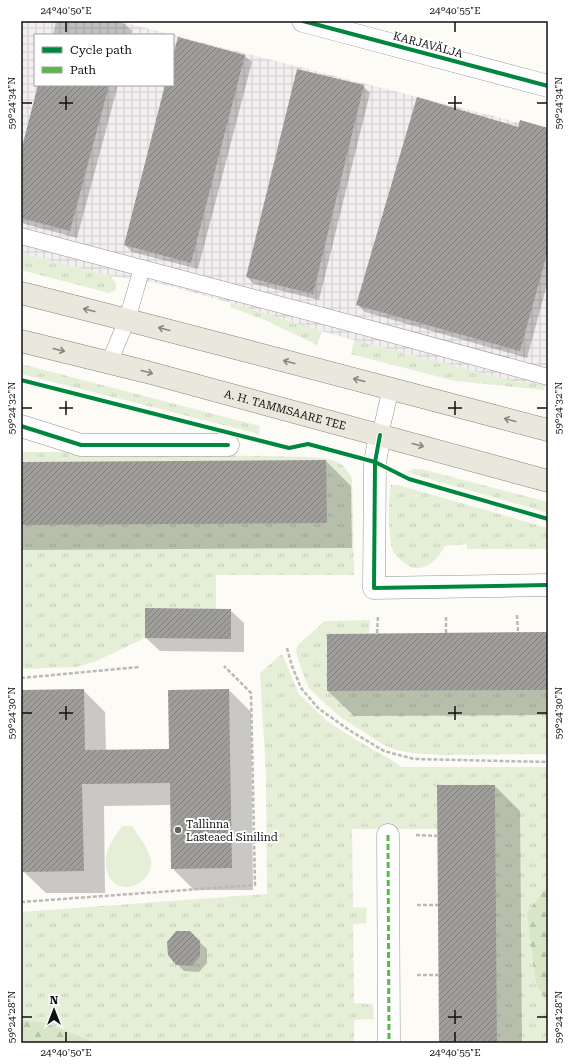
<svg xmlns="http://www.w3.org/2000/svg" width="569" height="1064" viewBox="0 0 569 1064" font-family="'Roboto Serif',serif">
  <style>
    .industrial { fill: url(#industrial-grid); fill-rule: evenodd }
    .grass { fill: url(#grass-tufts) }
    .forest { fill: url(#forest-firs) }
    .park { fill: #e5efd8 }
    .shadow { fill: #0003 }
    .building { fill: url(#building-hatch) }
    .lines { fill: none; stroke-linecap: round; stroke-linejoin: round }
    .lane-casing { stroke: #969694; stroke-width: 17 }
    .street-casing { stroke: #969694; stroke-width: 23 }
    .primary-casing { stroke: #848381; stroke-width: 23 }
    .path { stroke: #b9b9b8; stroke-width: 2.5; stroke-dasharray: 4 2; stroke-linecap: butt }
    .lane { stroke: #fffefe; stroke-width: 16 }
    .street { stroke: #fffefe; stroke-width: 22 }
    .primary { stroke: #eae7dc; stroke-width: 22 }
    .quiet { stroke: #58b947; stroke-width: 3; stroke-dasharray: 6 3; stroke-linecap: butt }
    .cycleway-casing { stroke: #fff; stroke-width: 6 }
    .cycleway { stroke: #00873e; stroke-width: 4 }
    .oneway { stroke: #888680 }
    .ticks { fill: none; stroke: #101010; stroke-width: 1.5 }
    .poi-dot { fill: #636260; stroke: #fff; stroke-width: 1.5 }
    .labels { text-anchor: middle; dominant-baseline: central; stroke-width: 4; stroke-linejoin: round; paint-order: stroke }
    .street-label { font-size: 11px; fill: #101010; stroke: #fff }
    .poi-label { font-size: 11px; fill: #101010; stroke: #fff; text-anchor: start }
    .neatline { fill: none; stroke: #101010; stroke-width: 1.5 }
    .ticks-label { font-size: 10px; text-anchor: middle; fill: #101010 }
  </style>
  <defs>
    <pattern id="industrial-grid" width="8" height="8" patternUnits="userSpaceOnUse"><rect width="8" height="8" fill="#f3eff1"/><path d="M0 4h8M4 0v8" fill="none" stroke="#cfccce"/></pattern>
    <pattern id="grass-tufts" width="24" height="20" patternUnits="userSpaceOnUse"><rect width="24" height="20" fill="#e5efd8"/><path d="M3 7l-1-3M5 7V3M7 7l1-3M15 17l-1-3M17 17v-4M19 17l1-3" fill="none" stroke="#c3ccb8"/></pattern>
    <pattern id="forest-firs" width="22" height="20" patternUnits="userSpaceOnUse"><rect width="22" height="20" fill="#d7e6c7"/><path d="M5 1l3.5 6h-7zM16 11l3.5 6h-7z" fill="#b8c4aa"/></pattern>
    <pattern id="building-hatch" width="6" height="6" patternUnits="userSpaceOnUse"><rect width="6" height="6" fill="#a09e9b"/><path d="M-1 1l2-2M0 6l6-6M5 7l2-2" fill="none" stroke="#817f7d"/></pattern>
  </defs>
  <rect width="100%" height="100%" fill="#fcfbf6"/>
  <path class="industrial" d="M21,21H118L548,130V381L546,384L512,381L338,336L231,303L162,284L111,276L21,253ZM35,35H173V85H35Z"/>
  <g class="grass">
    <polygon points="21,253 111,276 116,284 116,290 109,293 21,270"/>
    <polygon points="231,303 322,331 317,345 267,321 230,307"/>
    <polygon points="354,340 512,381 546,384 544,390 455,381 351,354"/>
    <polygon points="21,364 260,426 259,434 21,374"/>
    <path d="M21,452H69L308,457C320,458 337,458 345,468C348,471 350,475 352,479L354,575H216V609L146,608L145,638L94,662L76,667L21,669Z"/>
    <polygon points="414,469 421,469 548,502 548,513 412,474 408,471"/>
    <path d="M391,485H398L548,528V549H467V544L445,546C442,551 438,557 434,561C428,566 418,570 411,567C405,564 398,558 394,553C388,543 388,497 391,485Z"/>
    <polygon points="370,620 369,633 327,634 328,691 548,690 548,754 441,755 412,753 396,750 382,744 342,718 322,701 309,688 302,671 296,652 297,647 299,644 325,621"/>
    <polygon points="282,654 299,694 327,721 358,741 390,759 402,767 548,767 548,1043 497,1043 495,785 438,785 438,829 352,829 353,907 367,908 366,923 353,924 354,1003 373,1004 374,1019 354,1020 354,1043 21,1043 21,912 267,894 266,774 260,673"/>
  </g>
  <g class="forest">
    <polygon points="548,886 548,1003 536,984 527,913"/>
    <polygon points="21,1020 45,1023 96,1043 21,1043"/>
  </g>
  <path class="park" d="M122,826H132C138,835 150,850 151,861C153,874 138,889 124,887C108,885 103,866 107,853C109,843 117,834 122,826Z"/>
  <g class="shadow">
    <polygon points="56,21 113,21 125,24 132,31 131,35 53,35"/>
    <polygon points="245,56 252,62 198,269 132,252 125,245 166,85 173,85 173,59"/>
    <polygon points="40,85 118,85 77,238 21,223 21,155"/>
    <polygon points="363,86 370,93 319,300 254,284 247,277"/>
    <polygon points="519,128 548,131 548,281 527,358 365,312 358,305"/>
    <polygon points="326,461 351,486 352,548 21,550 21,463"/>
    <polygon points="230,610 244,623 244,652 160,651 146,638"/>
    <polygon points="548,633 548,715 354,716 328,691 328,635"/>
    <polygon points="83,690 105,712 106,750 170,750 229,690 251,712 253,890 194,890 172,868 171,805 104,806 105,893 46,893 24,872"/>
    <polygon points="495,786 520,811 522,1043 440,1043"/>
    <polygon points="189,932 207,949 207,963 199,972 184,971 177,964"/>
  </g>
  <g class="building">
    <polygon points="178,37 245,55 191,263 124,245 165,85 173,85 173,55"/>
    <polygon points="297,69 364,85 313,294 246,277"/>
    <polygon points="38,85 109,85 70,231 21,218 21,151"/>
    <polygon points="417,97 518,127 520,120 548,128 548,250 520,351 356,305"/>
    <polygon points="326,460 327,523 21,525 21,462"/>
    <polygon points="145,608 231,609 231,639 145,638"/>
    <polygon points="548,632 548,690 327,691 327,634"/>
    <polygon points="84,689 85,750 169,749 168,690 229,689 232,868 171,869 170,783 82,784 84,871 23,872 21,690"/>
    <polygon points="437,785 495,785 497,1043 439,1043"/>
    <polygon points="176,931 190,931 200,941 200,956 192,966 176,965 168,955 167,942"/>
  </g>
  <g class="lines">
    <defs>
      <g id="lane">
        <polyline points="21,236 342,321 548,377"/>
        <polyline points="109,363 127,320 142,268"/>
        <polyline points="380,435 391,388"/>
      </g>
      <g id="street">
        <polyline points="303,21 548,86"/>
        <polyline points="21,426 81,445 228,445"/>
        <polyline points="380,435 375,462 374,588 548,585"/>
        <polyline points="388,835 389,1043"/>
      </g>
      <g id="primary">
        <path d="M21,293C197,337 372,384 548,430"/>
        <path id="s1" d="M21,341L147,372L548,481"/>
      </g>
    </defs>
    <use href="#lane" class="lane-casing"/>
    <use href="#street" class="street-casing"/>
    <use href="#primary" class="primary-casing"/>
    <g class="path">
      <polyline points="517,615 518,632"/>
      <polyline points="377,633 378,616"/>
      <polyline points="446,633 446,616"/>
      <polyline points="287,648 292,666 301,688 318,708 349,730 384,751 414,759 548,762"/>
      <polyline points="21,678 139,667"/>
      <polyline points="416,835 438,836"/>
      <polyline points="21,902 255,885 251,693 224,666"/>
      <polyline points="417,905 438,905"/>
      <polyline points="417,975 439,975"/>
    </g>
    <use href="#lane" class="lane"/>
    <use href="#street" class="street"/>
    <use href="#primary" class="primary"/>
    <polyline class="quiet" points="388,835 389,1043"/>
    <defs>
      <g id="cycleway">
        <polyline points="303,21 548,86"/>
        <polyline points="21,380 289,448 308,444 375,462 409,479 548,519"/>
        <polyline points="21,426 81,445 228,445"/>
        <polyline points="380,435 375,462 374,588 548,585"/>
      </g>
    </defs>
    <use href="#cycleway" class="cycleway-casing"/>
    <use href="#cycleway" class="cycleway"/>
  </g>
  <defs><path id="oneway-shaft" d="M-6 0H5M1.5-3L5.5 0L1.5 3" fill="none" stroke-width="1.6" stroke-linecap="round" stroke-linejoin="round"/></defs>
  <g class="oneway">
    <use href="#oneway-shaft" transform="translate(89 310) rotate(-166)"/>
    <use href="#oneway-shaft" transform="translate(164 329) rotate(-165)"/>
    <use href="#oneway-shaft" transform="translate(59 350) rotate(14)"/>
    <use href="#oneway-shaft" transform="translate(289 362) rotate(-165)"/>
    <use href="#oneway-shaft" transform="translate(147 372) rotate(15)"/>
    <use href="#oneway-shaft" transform="translate(359 380) rotate(-166)"/>
    <use href="#oneway-shaft" transform="translate(510 420) rotate(-165)"/>
    <use href="#oneway-shaft" transform="translate(418 445) rotate(15)"/>
  </g>
  <path class="ticks" d="M66,22V32M455,22V32M66,96V110M455,96V110M22,103H32M59,103H73M448,103H462M537,103H547M66,401V415M455,401V415M22,408H32M59,408H73M448,408H462M537,408H547M66,706V720M455,706V720M22,713H32M59,713H73M448,713H462M537,713H547M455,1010V1024M22,1017H32M448,1017H462M537,1017H547M66,1032V1042M455,1032V1042"/>
  <circle class="poi-dot" cx="178" cy="830" r="4"/>
  <g class="labels">
    <g class="street-label">
      <text transform="translate(428 45) rotate(15)">KARJAVÄLJA</text>
      <text stroke="none"><textPath href="#s1" startOffset="273">A. H. TAMMSAARE TEE</textPath></text>
    </g>
    <g class="poi-label">
      <text x="186" y="824">Tallinna<tspan x="186" dy="13">Lasteaed Sinilind</tspan></text>
    </g>
  </g>
  <rect width="569" height="1064" fill="none" stroke="#ffffff" stroke-width="44"/>
  <rect x="34" y="34" width="140" height="52" fill="#ffffff" stroke="#9f9f9f"/>
  <rect x="42" y="47" width="20" height="6" fill="#00873e" stroke="#9f9f9f"/>
  <text x="70" y="54" font-size="12" fill="#101010">Cycle path</text>
  <rect x="42" y="67" width="20" height="6" fill="#58b947" stroke="#9f9f9f"/>
  <text x="70" y="74" font-size="12" fill="#101010">Path</text>
  <g transform="translate(54 1010)" stroke="#ffffff" stroke-width="3" paint-order="stroke">
  <path d="M0-3L7 15L0 10L-7 15Z" fill="#101010"/>
  <text y="-6" font-size="11" font-weight="bold" text-anchor="middle" fill="#101010">N</text>
  </g>
  <rect x="22" y="22" width="525" height="1020" class="neatline"/>
  <g class="ticks-label">
    <text x="66" y="14">24°40'50"E</text>
    <text x="455" y="14">24°40'55"E</text>
    <text transform="translate(11 103) rotate(-90)" y="4">59°24'34"N</text>
    <text transform="translate(558 103) rotate(-90)" y="4">59°24'34"N</text>
    <text transform="translate(11 408) rotate(-90)" y="4">59°24'32"N</text>
    <text transform="translate(558 408) rotate(-90)" y="4">59°24'32"N</text>
    <text transform="translate(11 713) rotate(-90)" y="4">59°24'30"N</text>
    <text transform="translate(558 713) rotate(-90)" y="4">59°24'30"N</text>
    <text transform="translate(11 1017) rotate(-90)" y="4">59°24'28"N</text>
    <text transform="translate(558 1017) rotate(-90)" y="4">59°24'28"N</text>
    <text x="66" y="1056">24°40'50"E</text>
    <text x="455" y="1056">24°40'55"E</text>
  </g>
</svg>
